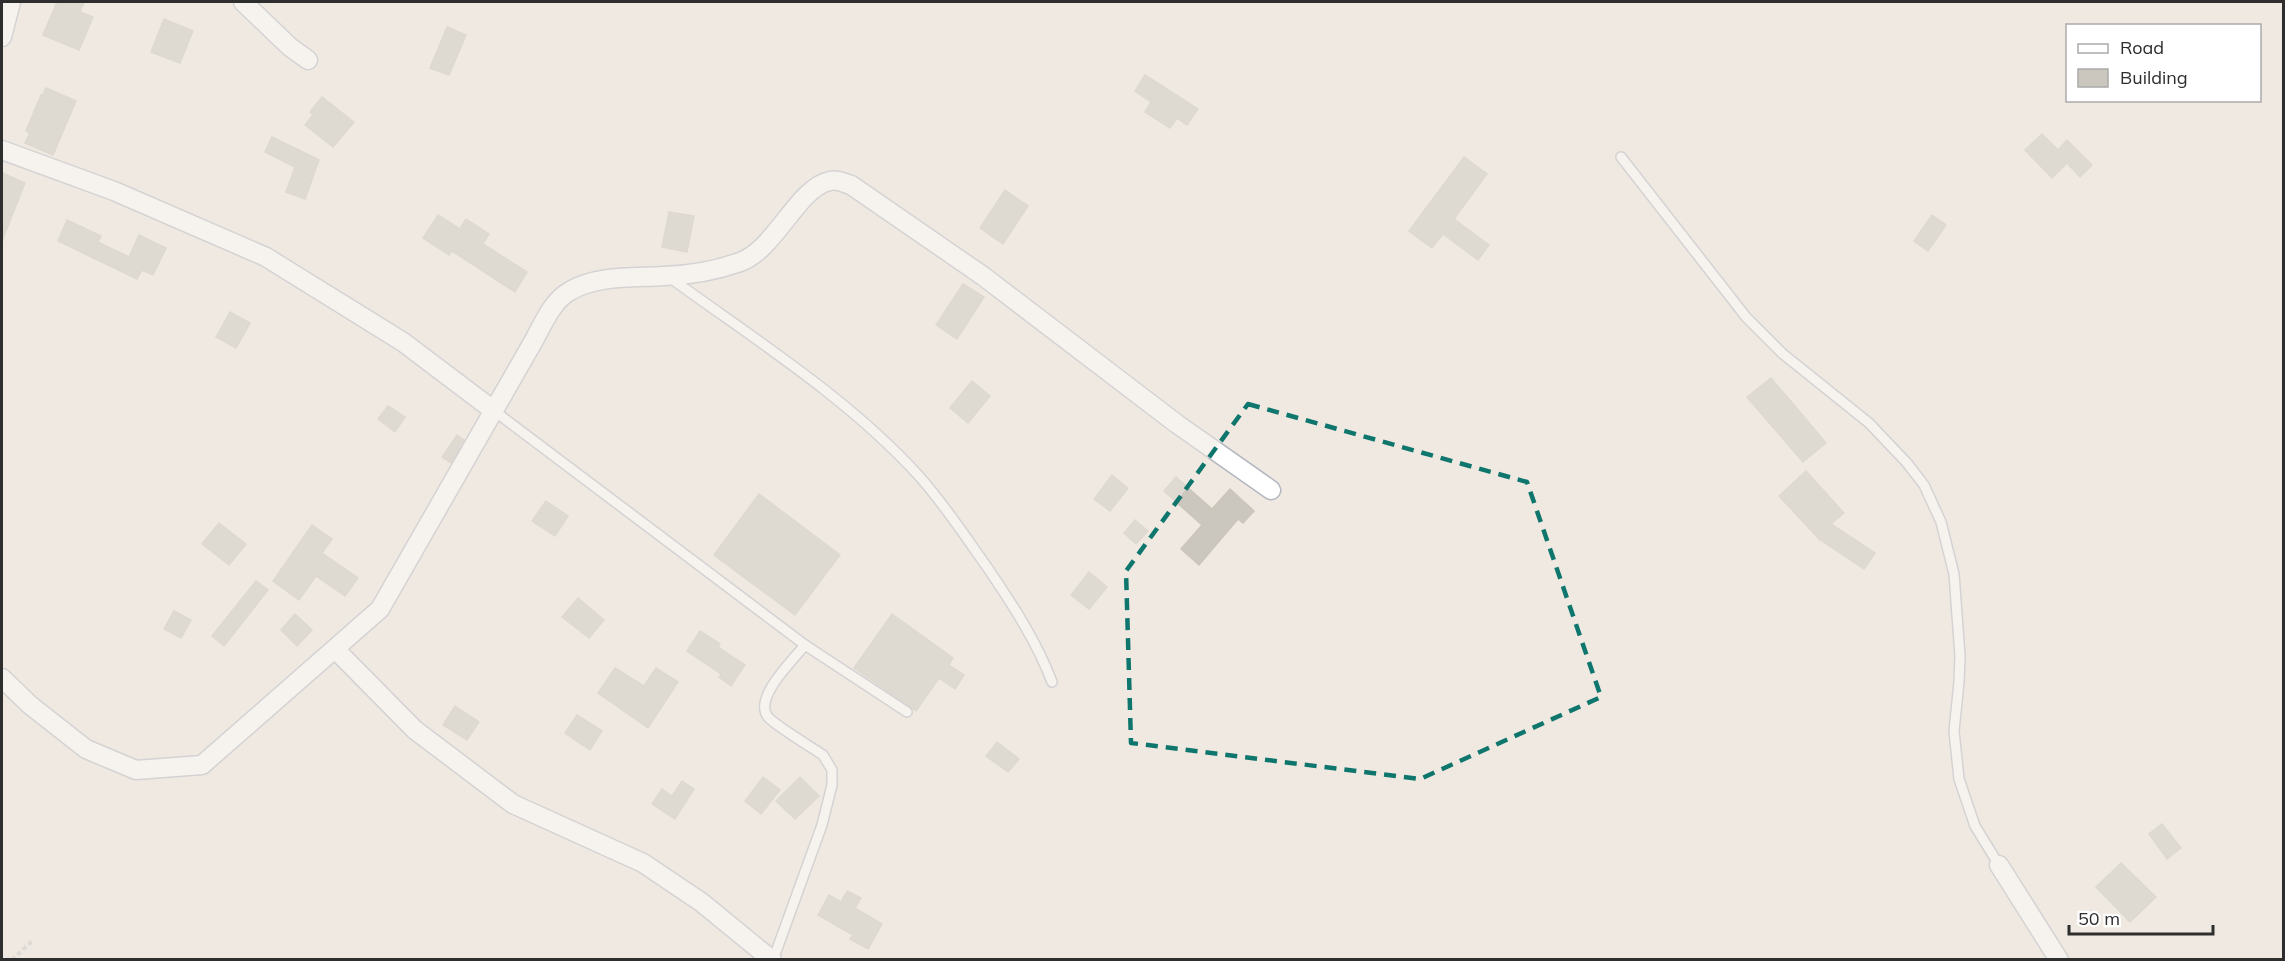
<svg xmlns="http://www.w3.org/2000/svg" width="2285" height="961" viewBox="0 0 2285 961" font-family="Mulish,sans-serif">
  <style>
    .building { fill: #cbc7bf; stroke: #cbc5ba; stroke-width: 1.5 }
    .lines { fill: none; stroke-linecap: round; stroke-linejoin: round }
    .service-casing { stroke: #b4b7c1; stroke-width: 12 }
    .minor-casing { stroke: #b4b7c1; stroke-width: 21 }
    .path { stroke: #c9c9c9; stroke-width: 4; stroke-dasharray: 4.5 3; stroke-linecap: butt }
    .service { stroke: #fff; stroke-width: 9 }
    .minor { stroke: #fff; stroke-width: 18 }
    .marked { fill: none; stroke: #0f766e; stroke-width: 4.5; stroke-dasharray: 12 8; stroke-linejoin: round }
  </style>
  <rect width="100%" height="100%" fill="#efe9e1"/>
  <g class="building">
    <polygon points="57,2 84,2 80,12 93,17 79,50 43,35"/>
    <polygon points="164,19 193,31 180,63 151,52"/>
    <polygon points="447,27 466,35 449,75 430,68"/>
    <polygon points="1145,75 1198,109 1187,125 1177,118 1170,128 1145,112 1151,102 1135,91"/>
    <polygon points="46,88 76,101 53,155 25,143 30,133 26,131 41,95 42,96"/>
    <polygon points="322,97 354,122 333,147 305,125 313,115 310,112"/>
    <polygon points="2042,134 2058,150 2067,140 2092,165 2080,177 2067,163 2052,178 2025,150"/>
    <polygon points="272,137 319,160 305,199 286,192 295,167 265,152"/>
    <polygon points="1464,157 1487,174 1454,219 1489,245 1478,260 1443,234 1432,248 1409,231"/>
    <polygon points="2,173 25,183 2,241"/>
    <polygon points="1005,190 1028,206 1003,244 980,228"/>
    <polygon points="669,212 694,216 687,252 662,247"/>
    <polygon points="438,215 460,229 466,219 489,234 483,244 527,272 515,292 452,251 449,255 423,238"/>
    <polygon points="1932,215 1946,225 1928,251 1914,241"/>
    <polygon points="67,220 101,236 98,242 129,257 139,235 166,248 153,275 142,270 137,279 58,241"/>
    <polygon points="963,284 984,297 957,339 936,325"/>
    <polygon points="230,312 250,323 236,348 216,337"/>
    <polygon points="1771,378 1826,443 1803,462 1747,397"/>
    <polygon points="972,381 990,396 968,423 950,408"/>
    <polygon points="388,406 405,417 395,432 378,419"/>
    <polygon points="457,435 464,440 451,463 442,457"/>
    <polygon points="1806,471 1844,513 1831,524 1875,553 1864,569 1819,539 1779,496"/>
    <polygon points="1112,475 1128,488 1110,511 1094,499"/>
    <polygon points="1176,477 1212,509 1230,489 1254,511 1243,523 1238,519 1199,565 1181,549 1202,525 1164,491"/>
    <polygon points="759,494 840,555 795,615 714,555"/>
    <polygon points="546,501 568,516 555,536 532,521"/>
    <polygon points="1135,520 1148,531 1136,544 1124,533"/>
    <polygon points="219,523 246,544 229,565 202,544"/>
    <polygon points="312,525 332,539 322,553 358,578 345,596 316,576 299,600 273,581"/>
    <polygon points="1089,572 1107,587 1089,609 1071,595"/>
    <polygon points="256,581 268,590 224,646 212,636"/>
    <polygon points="578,598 604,620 589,638 562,617"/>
    <polygon points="174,611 191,620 181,638 164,629"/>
    <polygon points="295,614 312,630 297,646 281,630"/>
    <polygon points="892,614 953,658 949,665 964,675 955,689 939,678 916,711 854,668"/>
    <polygon points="700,631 720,644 718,647 745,665 731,686 719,677 721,674 687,651"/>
    <polygon points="615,668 644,686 656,668 678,682 648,728 598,693"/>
    <polygon points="455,706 479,722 467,740 443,725"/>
    <polygon points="577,715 602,731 590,750 565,733"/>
    <polygon points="997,742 1019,759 1008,772 986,756"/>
    <polygon points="763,777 780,790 761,814 745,801"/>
    <polygon points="800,777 819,796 795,819 776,801"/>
    <polygon points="682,781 694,789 675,819 652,804 662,789 672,796"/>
    <polygon points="2162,824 2181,848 2167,859 2149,834"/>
    <polygon points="2121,863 2156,897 2130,922 2096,887"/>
    <polygon points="847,891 861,898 855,908 882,924 868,949 850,939 853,935 818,915 829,895 841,902"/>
  </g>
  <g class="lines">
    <defs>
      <g id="service">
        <polyline points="1621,157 1746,317 1783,354 1869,423 1907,463 1924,485 1941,522 1954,574 1960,656 1959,682 1954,731 1959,779 1975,826 1999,865"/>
        <path d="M669,277C754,339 847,397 919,476C944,504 965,536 987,567C1012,604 1036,640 1052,682"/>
        <polyline points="493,410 805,645 907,712"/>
        <path d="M773,960L822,825L832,785V770L823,755C811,747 776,726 768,717C753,698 793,660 805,645"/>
      </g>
      <g id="minor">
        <polyline points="243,2 290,47 308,60"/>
        <polyline points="2,37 11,2"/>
        <polyline points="2,150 114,191 266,257 403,342 493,410"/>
        <polyline points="335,649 415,730 513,804 643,863 701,902 772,960"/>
        <path d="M2,678L30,705L86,749L136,770L202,765L380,609L533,342C543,324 552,301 570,291C597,275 634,278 664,276C690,275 715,271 740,262C775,250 798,187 830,181C837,179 844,183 851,185L983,276L1177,424L1271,490"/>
        <polyline points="1999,865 2059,960"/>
      </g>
    </defs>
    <use href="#service" class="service-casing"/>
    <use href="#minor" class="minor-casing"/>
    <polyline class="path" points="12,960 32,941"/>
    <use href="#service" class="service"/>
    <use href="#minor" class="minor"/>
  </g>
  <path d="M0 0H2285V961H0ZM1248,404L1527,482L1601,697L1420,779L1131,743L1126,571Z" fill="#efe9e1" fill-opacity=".55" fill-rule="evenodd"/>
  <path class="marked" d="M1248,404L1527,482L1601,697L1420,779L1131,743L1126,571Z"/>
  <rect width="2285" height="961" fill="none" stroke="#2e2e2e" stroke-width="6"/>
  <rect x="2066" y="24" width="195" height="78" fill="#ffffff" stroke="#ababab" stroke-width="1.5"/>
  <rect x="2078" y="44" width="30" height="9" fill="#ffffff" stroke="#ababab" stroke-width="1.5"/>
  <text x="2120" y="54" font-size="18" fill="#2e2e2e">Road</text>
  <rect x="2078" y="69" width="30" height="18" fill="#cbc7bf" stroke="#ababab" stroke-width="1.5"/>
  <text x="2120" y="84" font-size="18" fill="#2e2e2e">Building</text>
  <path d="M2069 925v9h144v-9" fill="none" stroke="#2e2e2e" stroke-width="3"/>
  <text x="2078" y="925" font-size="18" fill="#2e2e2e" stroke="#ffffff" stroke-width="4.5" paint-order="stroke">50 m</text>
</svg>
